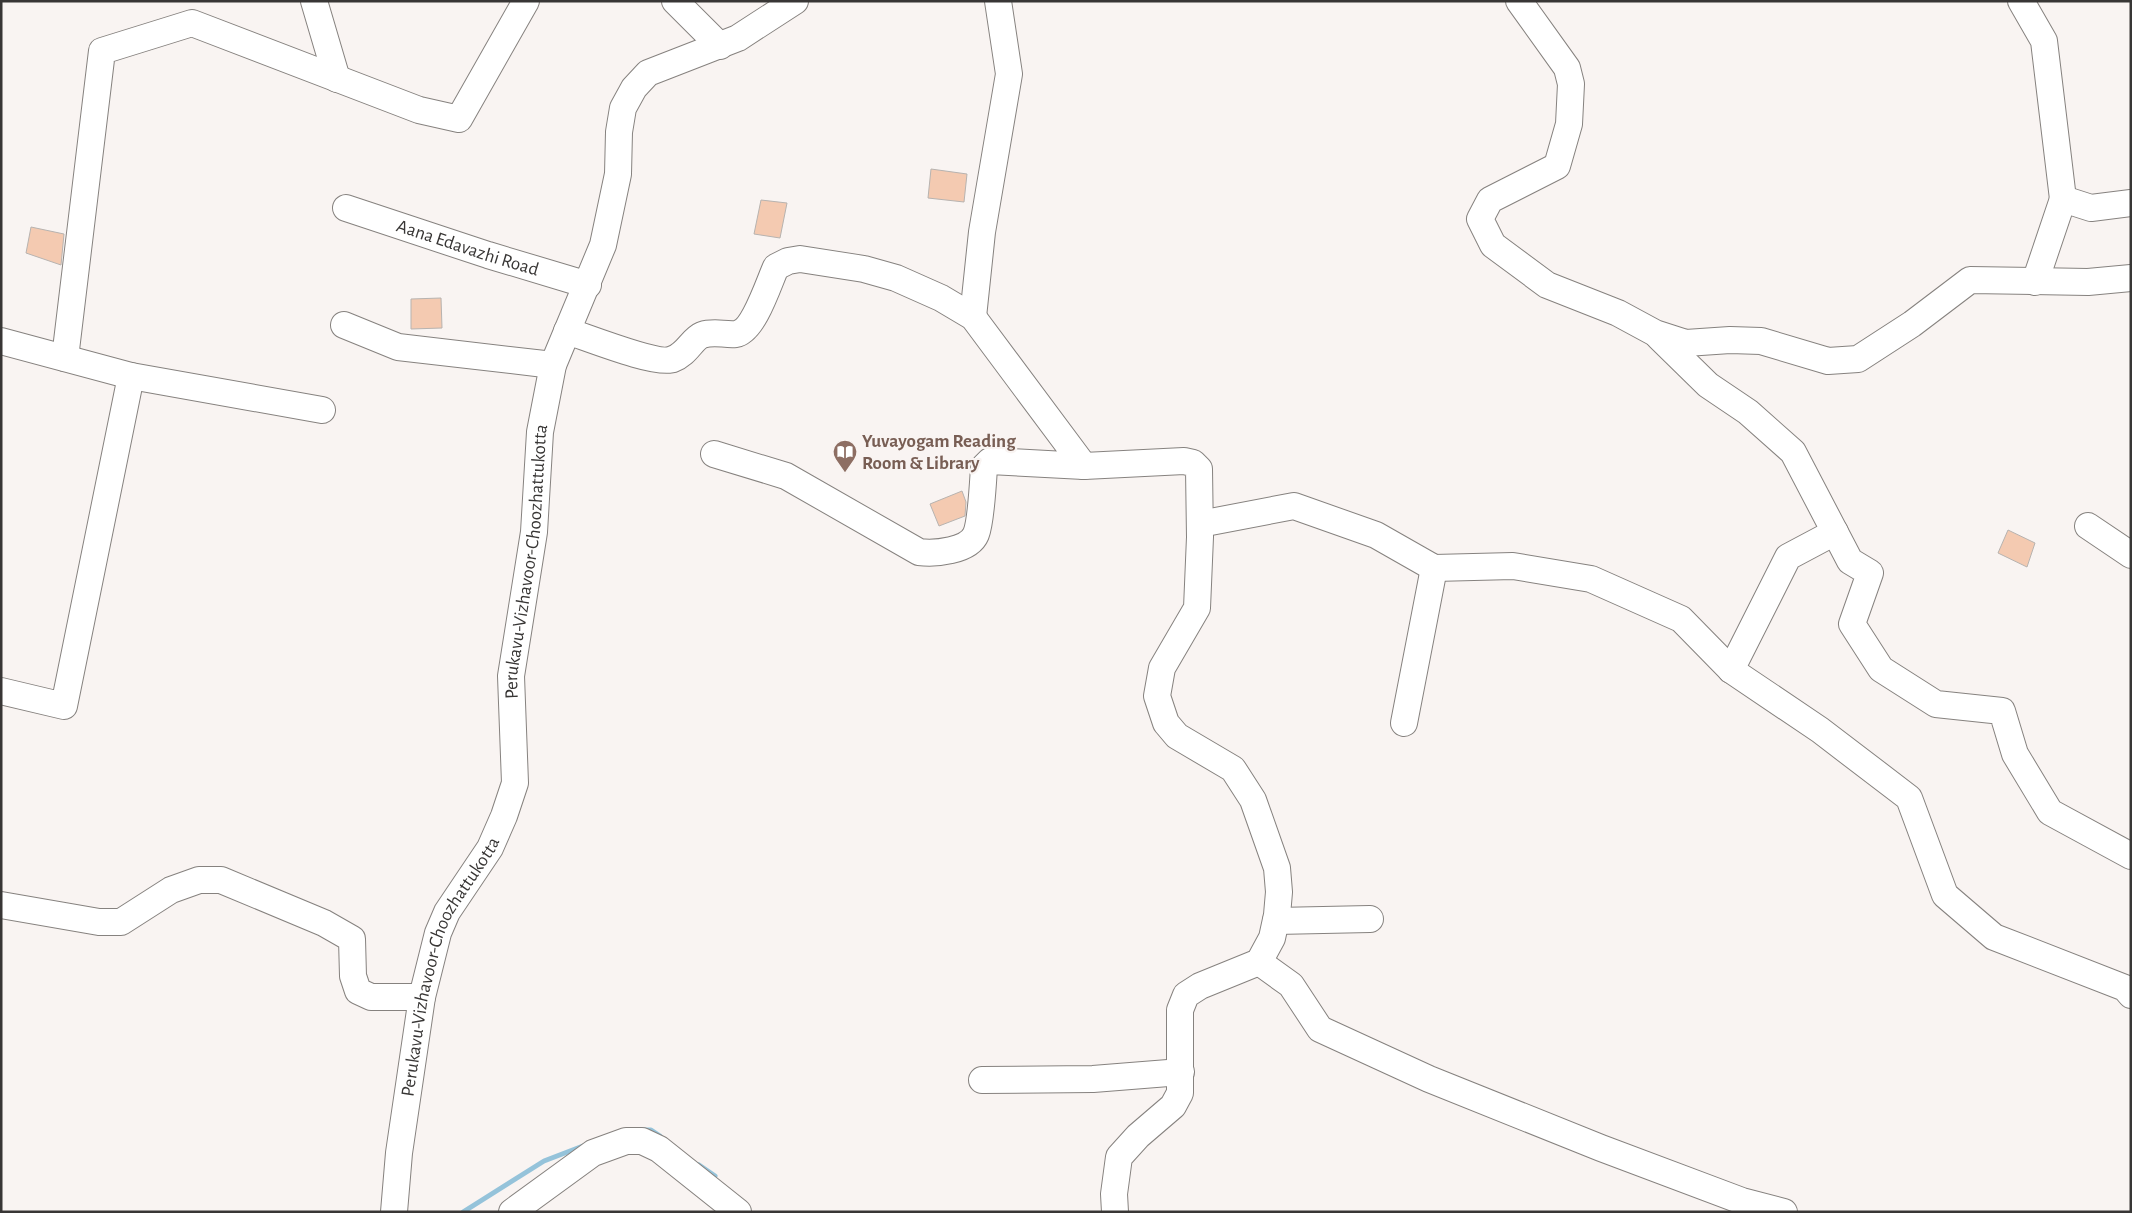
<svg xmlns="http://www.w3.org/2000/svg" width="2132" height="1213" viewBox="0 0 2132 1213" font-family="'Alegreya Sans',sans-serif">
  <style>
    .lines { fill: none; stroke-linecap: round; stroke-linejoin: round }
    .stream { stroke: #95c3da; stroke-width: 5 }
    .building { fill: #f4cab1; stroke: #b7b3b0 }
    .minor-casing { stroke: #86827f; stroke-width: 28 }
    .minor { stroke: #fff; stroke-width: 26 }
    .labels { text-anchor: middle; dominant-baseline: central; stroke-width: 4.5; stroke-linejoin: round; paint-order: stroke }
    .street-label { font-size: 19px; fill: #383635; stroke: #f9f4f2 }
    .education-label { font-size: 19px; font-weight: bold; fill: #785e54; stroke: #f9f4f2; text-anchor: start }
  </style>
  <rect width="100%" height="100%" fill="#f9f4f2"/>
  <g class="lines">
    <g class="stream">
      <polyline points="643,1130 651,1130 660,1136"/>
      <polyline points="699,1165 715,1176"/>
      <polyline points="463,1212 544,1161 583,1146"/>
    </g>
  </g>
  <g class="building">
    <polygon points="931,169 967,174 964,202 928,198"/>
    <polygon points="761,200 787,203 780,238 754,234"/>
    <polygon points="31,227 64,234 61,265 26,253"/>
    <polygon points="441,298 442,328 411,329 411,299"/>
    <polygon points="962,491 966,502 965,516 939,526 930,504"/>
    <polygon points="2008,530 2035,543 2027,567 1998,553"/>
  </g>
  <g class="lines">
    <defs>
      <g id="minor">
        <polyline points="314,1 337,79"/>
        <polyline points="675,1 720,46"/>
        <polyline points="1519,1 1567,68 1571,84 1569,124 1557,166 1490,200 1480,219 1493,245 1547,285 1618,313 1655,333 1686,343 1730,340 1761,341 1828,361 1858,359 1912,324 1970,280 2088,282 2131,278"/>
        <polyline points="2021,1 2044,41 2063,199"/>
        <path id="s1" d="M346,208L488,255L588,285"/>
        <polyline points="2035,282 2063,199 2091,208 2131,203"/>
        <polyline points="973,317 982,232 1009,74 998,1"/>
        <polyline points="344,325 398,347 553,365"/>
        <path d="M567,331C586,337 658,366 673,359C687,354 692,339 702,335C714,331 724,335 736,334C754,331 769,282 776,267L788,261L800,259L864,269L896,278L941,298L973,317L1084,466L990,461L984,467C983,483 981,522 976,534C969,551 935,554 919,552L786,476L714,454"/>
        <polyline points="1659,337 1708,385 1748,412 1793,452 1850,561 1870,573 1852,624 1881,669 1936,704 2002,711 2015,754 2050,812 2131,856"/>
        <polyline points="1,341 131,376 322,410"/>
        <polyline points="65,358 102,51 192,23 419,110 459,119 526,1"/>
        <polyline points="1084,466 1184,461 1193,463 1199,469 1200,537 1197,608 1162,668 1157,696 1166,723 1177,736 1233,769 1253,800 1277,868 1279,892 1277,915 1272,938 1259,962 1200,986 1186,995 1180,1010 1180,1093 1173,1106 1138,1136 1119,1157 1114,1194 1115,1212"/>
        <polyline points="1200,524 1294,506 1376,535 1434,568 1513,566 1591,579 1681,619 1731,670 1820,730 1909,798 1945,895 1994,937 2125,988 2131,995"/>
        <polyline points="2088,526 2131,555"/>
        <polyline points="1731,670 1788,557 1835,532"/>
        <polyline points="1,691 64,706 131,376"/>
        <polyline points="1404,723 1434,568"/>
        <polyline points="1,905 99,922 121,922 171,890 199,880 221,880 324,923 352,939 353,976 358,991 371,997 422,997"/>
        <polyline points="1276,921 1370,919"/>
        <polyline points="1259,962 1291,985 1320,1029 1429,1079 1601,1148 1742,1201 1784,1212"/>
        <polyline points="982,1080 1093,1079 1181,1072"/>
        <path id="s2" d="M394,1212L399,1153L422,997L438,933L447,912L490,848L504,816L515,783L511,676L534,532L540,432L553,365L603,245L618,174L619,132L623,108L634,88L648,73L738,38L795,1"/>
        <polyline points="512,1212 593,1153 626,1141 642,1141 659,1149 738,1212"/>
      </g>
    </defs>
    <use href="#minor" class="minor-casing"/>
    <use href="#minor" class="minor"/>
  </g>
  <defs>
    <symbol id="library-pin" viewBox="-11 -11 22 30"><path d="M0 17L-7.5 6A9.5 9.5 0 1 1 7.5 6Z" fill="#8d6e63" stroke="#f9f4f2"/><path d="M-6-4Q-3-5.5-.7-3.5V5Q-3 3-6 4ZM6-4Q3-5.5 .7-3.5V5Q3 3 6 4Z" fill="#fff"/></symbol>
  </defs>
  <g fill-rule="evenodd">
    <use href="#library-pin" x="831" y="438" width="28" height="38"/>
  </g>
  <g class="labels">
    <g class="street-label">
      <text stroke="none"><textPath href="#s1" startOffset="128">Aana Edavazhi Road</textPath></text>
      <text stroke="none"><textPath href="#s2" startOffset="675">Perukavu-Vizhavoor-Choozhattukotta</textPath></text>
      <text stroke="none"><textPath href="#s2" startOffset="255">Perukavu-Vizhavoor-Choozhattukotta</textPath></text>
    </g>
    <g class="education-label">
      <text x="862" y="441">Yuvayogam Reading<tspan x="862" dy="22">Room &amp; Library</tspan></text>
    </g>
  </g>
  <rect width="2132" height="1213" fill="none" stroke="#383635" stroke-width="5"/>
</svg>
